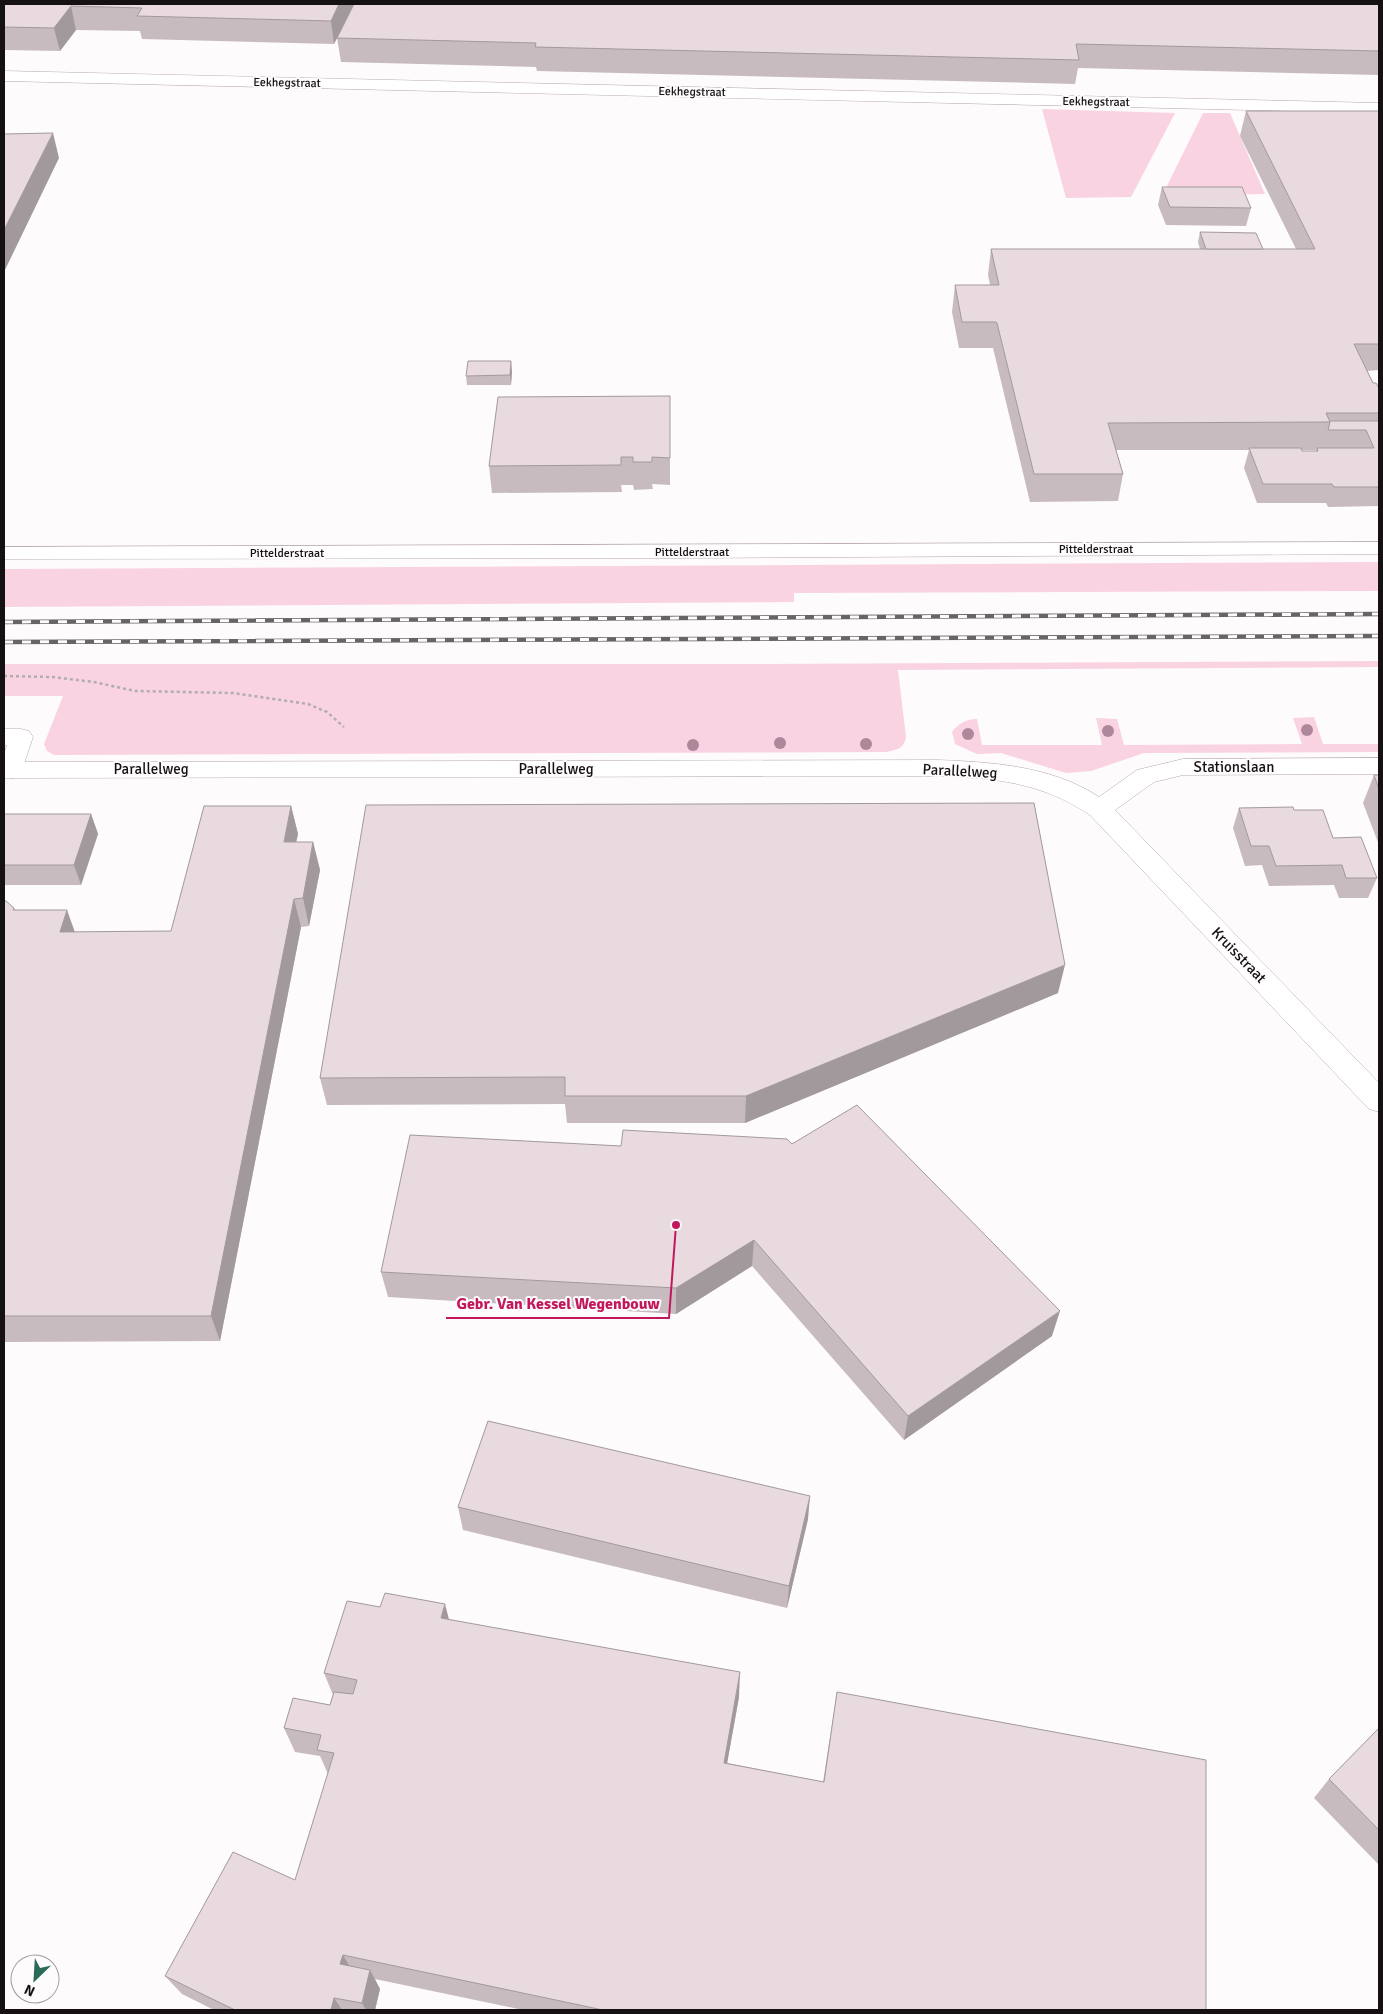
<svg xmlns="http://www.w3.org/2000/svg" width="1383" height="2014" viewBox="0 0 1383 2014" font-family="Signika,sans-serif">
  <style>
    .green { fill: #f9d3e2 }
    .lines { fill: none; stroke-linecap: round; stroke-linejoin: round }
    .service-casing { stroke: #b6a8ad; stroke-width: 1 }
    .minor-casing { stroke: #b6a8ad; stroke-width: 1 }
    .path { stroke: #b1adae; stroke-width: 2.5; stroke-dasharray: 3 3; stroke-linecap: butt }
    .service { fill: #fff; fill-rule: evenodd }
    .minor { fill: #fff; fill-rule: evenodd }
    .rail-casing { stroke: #686465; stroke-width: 4.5 }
    .rail { stroke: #fefbfc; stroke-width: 3; stroke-dasharray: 9; stroke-linecap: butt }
    .tree { fill: #ae889a }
    .wall { fill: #c8bbc0; fill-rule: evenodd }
    .shaded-wall { fill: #a2999c }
    .building { fill: #e8dadf; stroke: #a2999c }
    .labels { text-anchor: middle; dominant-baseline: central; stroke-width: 4; stroke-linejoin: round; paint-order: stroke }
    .far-street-label { font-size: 12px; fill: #151012; stroke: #fefbfc }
    .street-label { font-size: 15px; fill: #151012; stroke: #fefbfc }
    .leader { fill: none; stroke: #c2185b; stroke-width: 2 }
    .callout-dot { fill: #c2185b; stroke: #fefbfc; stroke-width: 2 }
    .callout-label { font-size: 16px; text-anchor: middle; font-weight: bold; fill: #c2185b; stroke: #fefbfc; stroke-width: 4; stroke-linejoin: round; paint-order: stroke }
  </style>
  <rect width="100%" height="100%" fill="#fefbfc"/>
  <g class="green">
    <polygon points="1042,109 1175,113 1131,197 1066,198"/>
    <polygon points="1203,113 1230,113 1265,194 1162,196"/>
    <polygon points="1379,562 1379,591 794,593 794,602 4,607 4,569"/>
    <path d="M1379,661V667L898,670L906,737C904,749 896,750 886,752L54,755L47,751L44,744L63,696H4V664H744Z"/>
    <path d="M1314,717L1323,744H1379V752L1144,753L1091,771L1066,773L1001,753L977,754L955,744L952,732C959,723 966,719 977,719L982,745H1102L1096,718L1117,719L1124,745L1302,744L1293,718Z"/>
  </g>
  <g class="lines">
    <defs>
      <polygon id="service" points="4,729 21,729 29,731 33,737 20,776 11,778 4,776 4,754 7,745 4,745"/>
      <g id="minor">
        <polygon points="4,71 1379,103 1379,113 4,81"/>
        <polygon points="1379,542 1379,554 682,558 4,559 4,547"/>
        <path d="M1379,758V774L1183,775L1154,782L1115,810L1379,1083V1112L1369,1109L1090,815C1041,782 995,778 937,776L4,778V762L937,760C992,762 1052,766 1099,797L1137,770L1183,759Z"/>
      </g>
    </defs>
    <use href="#service" class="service-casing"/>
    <use href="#minor" class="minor-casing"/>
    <polyline class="path" points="4,676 52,677 94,682 135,691 233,693 308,704 327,712 344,727"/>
    <use href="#service" class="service"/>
    <use href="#minor" class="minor"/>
    <defs>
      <g id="rail">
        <polyline points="4,622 1379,614"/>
        <polyline points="4,642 1379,636"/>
      </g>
    </defs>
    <use href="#rail" class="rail-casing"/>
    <use href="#rail" class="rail"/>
  </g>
  <g class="tree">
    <circle cx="1307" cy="730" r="6"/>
    <circle cx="1108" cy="731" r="6"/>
    <circle cx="968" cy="734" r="6"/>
    <circle cx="780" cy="743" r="6"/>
    <circle cx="866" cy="744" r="6"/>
    <circle cx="693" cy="745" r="6"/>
  </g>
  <g class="wall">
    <polygon points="4,4 354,4 334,44 142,39 140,31 76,30 60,51 4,50"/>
    <polygon points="1379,4 1379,75 1078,68 1075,84 537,71 536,67 341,62 337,38"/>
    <path d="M1246,111H1379V370L1367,371L1373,383L1379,388V506L1328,507L1326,503H1257L1244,468L1249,450H1116L1123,474L1118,501L1030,502L993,348H959L952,312L955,285H990L988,275L991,249H1200L1198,242L1200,232L1263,249H1296L1240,136ZM1301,450H1316V451H1302Z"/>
    <polygon points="1162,187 1251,208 1246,226 1166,225 1158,205"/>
    <polygon points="512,371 511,385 467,385 466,376"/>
    <polygon points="670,396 670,485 652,484 653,489 634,490 633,485 621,485 622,492 492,493 489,466"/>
    <polygon points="1374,775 1379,775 1379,845 1363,803"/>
    <polygon points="291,806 298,834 296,842 313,842 320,870 309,926 301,927 220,1341 4,1342 4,901 14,908 15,910 75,932 171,931"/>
    <polygon points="1239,808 1294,810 1333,838 1377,878 1368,898 1339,898 1334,885 1269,886 1262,865 1245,866 1233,828"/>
    <polygon points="4,814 91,814 98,834 81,885 4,885"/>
    <polygon points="1058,993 745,1123 567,1123 565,1104 327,1105 320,1078"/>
    <polygon points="792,1144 1052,1336 904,1440 752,1266 676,1314 388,1297 381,1272 621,1146"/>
    <polygon points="458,1507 808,1519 787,1608 463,1530"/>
    <polygon points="380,1607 449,1619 739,1697 727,1763 823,1782 837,1692 1206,2010 523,2010 375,1979 380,1989 375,2010 214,2010 182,1994 165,1976 295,1880 328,1774 320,1756 295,1752 284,1728 330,1705 333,1695 324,1673"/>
    <polygon points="1379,1728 1379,1865 1314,1798 1329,1779"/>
  </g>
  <g class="shaded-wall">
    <polygon points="339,4 354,4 334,44 331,21"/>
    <polygon points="71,6 76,30 60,51 54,28"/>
    <polygon points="53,133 59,158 4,272 4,230"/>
    <polygon points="511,361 512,371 511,385 510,375"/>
    <polygon points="291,806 298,834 290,870 284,842"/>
    <polygon points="91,814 98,834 81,885 74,865"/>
    <polygon points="313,842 320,870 309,926 303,898"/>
    <polygon points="294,899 301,927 220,1341 211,1316"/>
    <polygon points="67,910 77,938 60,932"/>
    <polygon points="1065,965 1058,993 745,1123 746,1096"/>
    <polygon points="754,1240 752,1266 676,1314 676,1288"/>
    <polygon points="1060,1311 1052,1336 904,1440 908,1416"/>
    <polygon points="810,1496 808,1519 787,1608 789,1586"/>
    <polygon points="445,1604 452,1631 441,1618"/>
    <polygon points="740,1672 739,1697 723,1786 724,1763"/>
    <polygon points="343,1955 354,1974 340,1964"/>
    <polygon points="370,1970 380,1989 375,2010 366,2010 362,2003"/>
    <polygon points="334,1998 342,2010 331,2010"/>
  </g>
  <g class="building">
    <polygon points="4,4 339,4 331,21 137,16 142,8 71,6 54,28 4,27"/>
    <polygon points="354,4 1379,4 1379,51 1076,44 1079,60 535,47 536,43 337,38"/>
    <polygon points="1246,111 1379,111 1379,344 1354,344 1373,383 1376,383 1379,388 1379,413 1326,413 1330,422 1108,423 1123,474 1034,474 997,323 996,322 962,322 955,285 999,285 991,249 1315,249"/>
    <polygon points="53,133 4,230 4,134"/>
    <polygon points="1162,187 1242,187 1251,208 1170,207"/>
    <polygon points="1200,232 1256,233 1263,249 1206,249"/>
    <polygon points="468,361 511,361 510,375 466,376"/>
    <polygon points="670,396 670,458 652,457 652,462 633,462 633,457 621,457 621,465 489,466 498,397"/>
    <polygon points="1329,421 1379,421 1379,487 1334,487 1332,484 1263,484 1249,448 1301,448 1302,451 1318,451 1317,448 1374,448 1366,430 1328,430 1330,422"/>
    <polygon points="1374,775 1379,775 1379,789"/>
    <polygon points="1034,803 1065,965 746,1096 565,1096 565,1077 320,1078 366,805"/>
    <polygon points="204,806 291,806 284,842 313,842 303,898 294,899 211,1316 4,1316 4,901 6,901 14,908 13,910 67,910 60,932 171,931"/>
    <polygon points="1293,807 1294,810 1323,810 1333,838 1361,837 1377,878 1346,878 1342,865 1276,866 1269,846 1251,846 1239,808"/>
    <polygon points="4,814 91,814 74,865 4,865"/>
    <polygon points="857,1105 1060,1311 908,1416 754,1240 676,1288 381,1272 410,1135 621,1146 623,1130 787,1139 792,1144"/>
    <polygon points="488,1421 810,1496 789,1586 458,1507"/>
    <polygon points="385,1593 445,1604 441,1618 740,1672 724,1763 824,1782 837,1692 1206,1760 1206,2010 603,2010 343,1955 340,1964 370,1970 362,2003 334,1998 331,2010 235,2010 165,1976 233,1852 295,1880 334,1753 317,1750 321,1735 284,1728 293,1698 330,1705 334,1692 353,1694 357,1680 324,1673 347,1601 380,1607"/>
    <polygon points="1379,1728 1379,1830 1329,1779"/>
  </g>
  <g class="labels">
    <g class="far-street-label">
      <text transform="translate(287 83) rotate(1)">Eekhegstraat</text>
      <text transform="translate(692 92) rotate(1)">Eekhegstraat</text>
      <text transform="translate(1096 102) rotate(1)">Eekhegstraat</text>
      <text x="1096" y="549">Pittelderstraat</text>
      <text x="692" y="552">Pittelderstraat</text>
      <text x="287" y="553">Pittelderstraat</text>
    </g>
    <g class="street-label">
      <text x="1234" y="767">Stationslaan</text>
      <text x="151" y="769">Parallelweg</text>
      <text x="556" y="769">Parallelweg</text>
      <text transform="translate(960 771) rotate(3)">Parallelweg</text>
      <text transform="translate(1239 955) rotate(46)">Kruisstraat</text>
    </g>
  </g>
  <path class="leader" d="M676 1225L669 1318H446"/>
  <circle class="callout-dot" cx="676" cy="1225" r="5"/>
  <g class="callout-label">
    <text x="558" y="1309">Gebr. Van Kessel Wegenbouw</text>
  </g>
  <rect width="1383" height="2014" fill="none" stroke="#151012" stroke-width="10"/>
  <g transform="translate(35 1979) rotate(205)"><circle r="24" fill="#fefbfc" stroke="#a19d9e"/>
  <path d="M0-4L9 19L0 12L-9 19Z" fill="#2a6a59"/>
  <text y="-8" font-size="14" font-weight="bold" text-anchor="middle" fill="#151012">N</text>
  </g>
</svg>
